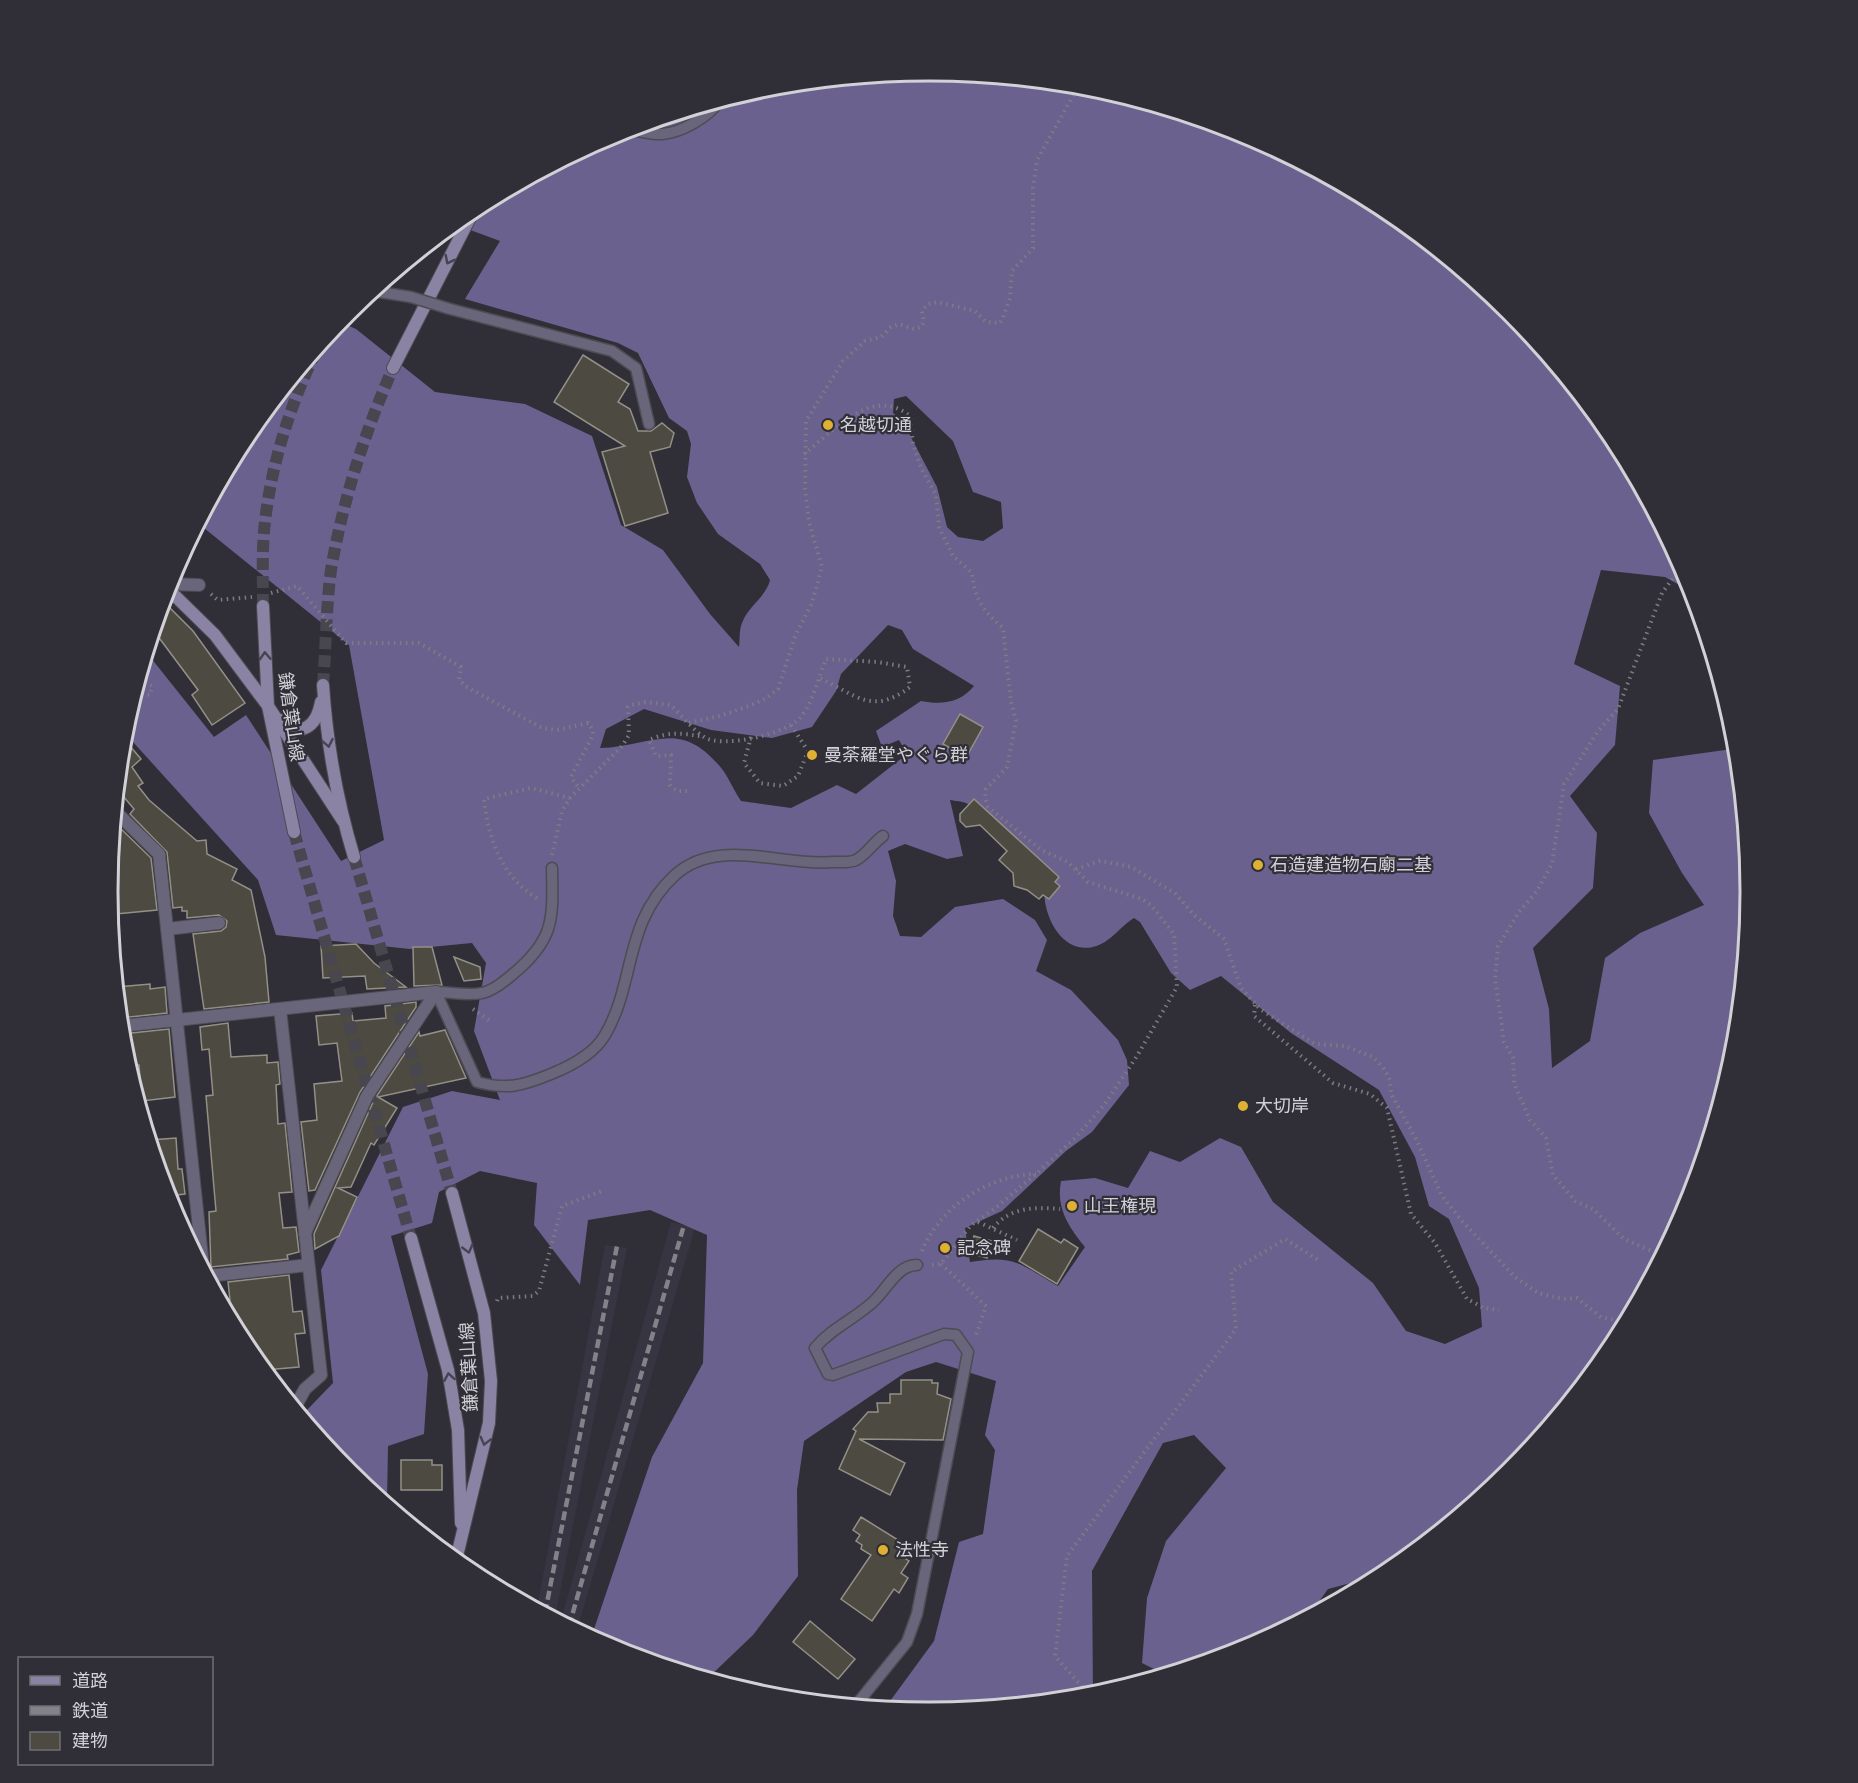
<svg xmlns="http://www.w3.org/2000/svg" width="1858" height="1783" viewBox="0 0 1858 1783" font-family="Signika,'Noto Sans JP',sans-serif">
  <style>
    .built { fill: #383543 }
    .forest { fill: #6b618f; fill-rule: evenodd }
    .building { fill: #4d4a41; stroke: #949087; stroke-width: 1.5 }
    .lines { fill: none; stroke-linecap: round; stroke-linejoin: round }
    .secondary-tunnel { stroke: #48464e; stroke-width: 12; stroke-dasharray: 12 6; stroke-linecap: butt }
    .lane-casing { stroke: #4d4b53; stroke-width: 13 }
    .street-casing { stroke: #4d4b53; stroke-width: 14 }
    .secondary-casing { stroke: #4d4b53; stroke-width: 14 }
    .path { stroke: #7d7c83; stroke-width: 4; stroke-dasharray: 1.5 4.5; stroke-linecap: butt }
    .lane { stroke: #69657a; stroke-width: 10 }
    .street { stroke: #69657a; stroke-width: 12 }
    .secondary { stroke: #8a83a4; stroke-width: 12 }
    .rail { stroke: #838289; stroke-width: 4.5; stroke-dasharray: 9 4.5; stroke-linecap: butt }
    .lane-bridge-casing { stroke: #4d4b53; stroke-width: 13; stroke-linecap: butt }
    .lane-bridge { stroke: #69657a; stroke-width: 10 }
    .oneway { stroke: #464352 }
    .poi-dot { fill: #deb133; stroke: #302e36; stroke-width: 2 }
    .labels { text-anchor: middle; dominant-baseline: central; stroke-width: 4.5; stroke-linejoin: round; paint-order: stroke }
    .poi-label { font-size: 18px; fill: #d2d1d7; stroke: #302e36; text-anchor: start }
    .street-label { font-size: 18px; fill: #d2d1d7; stroke: #302e36 }
    .rim { fill: none; stroke: #d2d1d7; stroke-width: 3 }
  </style>
  <rect width="100%" height="100%" fill="#302e36"/>
  <g class="built">
    <polygon points="671,1222 695,1228 577,1630 561,1621"/>
    <polygon points="605,1245 627,1248 555,1618 537,1608"/>
  </g>
  <path class="forest" d="M929,71L1090,86L1243,133L1385,209L1510,311L1612,436L1688,578L1692,592L1665,577L1601,570L1574,664L1620,686L1615,745L1570,796L1597,833L1593,888L1533,948L1549,1009L1552,1068L1590,1041L1605,958L1640,933L1704,905L1682,873L1649,813L1653,760L1732,749L1716,689L1719,681L1734,732L1750,892L1734,1052L1687,1206L1611,1348L1509,1472L1385,1574L1328,1589L1310,1614L1243,1650L1164,1674L1142,1663L1147,1598L1166,1541L1226,1468L1194,1435L1163,1443L1092,1571L1093,1696L929,1712L885,1708L934,1641L959,1542L983,1534L995,1450L985,1435L996,1381L936,1362L906,1372L804,1441L797,1490L798,1576L753,1635L708,1678L615,1650L591,1638L652,1457L703,1363L707,1235L650,1210L588,1220L580,1285L534,1225L537,1183L480,1171L439,1192L432,1223L391,1236L428,1374L424,1434L388,1446L387,1503C359,1481 314,1446 306,1411L333,1383L321,1270L403,1107L452,1091L500,1100L474,1031L486,963L472,943L410,949L276,935L258,880L124,732L147,653L214,737L246,715L341,861L384,840L349,645L199,524L247,435L340,322L356,329L435,392L525,404L592,436L621,525L663,550L710,614L739,647C740,640 739,630 742,623C748,606 766,597 770,580L760,564L718,534L697,503L687,477L691,444L687,431L669,418L638,353L618,343L465,299L500,241L454,224L473,209L615,133L769,86ZM906,396L953,441L973,492L1001,502L1003,528L983,541L958,537L947,527L937,487L902,420L893,413L894,399ZM888,625L902,630L913,649L974,686C960,703 942,705 921,701L876,731L882,747L899,740L907,754L856,794L837,785L791,808L741,801C734,791 729,778 722,769C680,717 654,746 600,748L606,729L644,709L711,730L772,738L812,727L836,691L841,674ZM950,800C955,801 963,801 968,804C985,812 1032,863 1042,880C1046,886 1044,895 1045,902C1049,926 1066,953 1093,947C1112,942 1119,927 1134,918L1140,922L1171,973L1190,990L1221,976L1291,1033L1379,1090L1415,1157L1429,1206L1449,1219L1479,1288L1482,1327L1445,1344L1406,1331L1373,1283L1273,1202L1241,1147L1220,1138L1180,1162L1150,1151L1128,1188L1095,1178L1061,1181C1056,1208 1068,1226 1085,1247L1058,1286C1021,1265 1015,1254 970,1262L965,1228L1002,1211L1066,1151L1092,1132L1129,1085L1127,1060L1118,1040L1071,990L1036,971L1047,940L1035,920L1003,899L955,907L921,937L900,936L893,916L896,881L888,851L905,844L947,859L963,856Z"/>
  <g class="building">
    <polygon points="583,355 629,384 618,402 630,409 638,431 651,431 662,423 674,433 670,447 650,452 668,513 625,526 602,452 625,446 554,402"/>
    <polygon points="163,601 193,631 245,703 212,725 192,695 198,690 154,631"/>
    <polygon points="960,714 983,727 968,754 963,751 961,754 943,744"/>
    <polygon points="123,738 141,759 132,767 143,783 138,786 149,800 197,841 206,840 207,854 237,869 232,880 251,890 265,957 269,1002 204,1009 193,934 221,931 226,927 227,921 219,915 187,918 187,911 182,911 182,907 173,908 167,852 130,814 134,809 118,790"/>
    <polygon points="974,799 1059,877 1055,882 1060,886 1049,899 1043,895 1039,899 1027,890 1014,886 1013,873 999,860 1007,851 980,825 966,827 960,821 960,814"/>
    <polygon points="118,826 151,858 157,910 116,914 112,851 114,830"/>
    <polygon points="356,944 374,963 406,987 367,989 365,976 323,978 321,946"/>
    <polygon points="413,947 432,947 442,985 414,986"/>
    <polygon points="454,957 480,967 481,979 464,981"/>
    <polygon points="150,984 150,989 165,987 167,1013 120,1018 117,987"/>
    <polygon points="416,1002 416,1007 360,1092 315,1190 309,1191 301,1122 317,1120 314,1084 342,1081 337,1043 319,1045 316,1016 352,1013 353,1021 386,1018 385,1006"/>
    <polygon points="228,1023 231,1057 267,1055 267,1063 278,1062 280,1084 276,1085 278,1124 285,1123 292,1192 279,1193 283,1228 296,1227 299,1252 287,1255 288,1259 211,1267 209,1212 216,1211 206,1096 213,1095 209,1049 202,1050 200,1027"/>
    <polygon points="169,1029 175,1097 142,1101 139,1065 128,1066 122,1034"/>
    <polygon points="445,1030 466,1078 378,1097 397,1108 374,1145 371,1143 351,1187 338,1188 357,1197 339,1236 315,1249 314,1234 374,1100 419,1032 420,1036"/>
    <polygon points="176,1138 178,1169 182,1169 185,1194 168,1196 150,1140"/>
    <polygon points="1038,1229 1061,1243 1064,1239 1078,1248 1057,1284 1019,1261"/>
    <polygon points="974,1236 992,1241 987,1258 970,1253"/>
    <polygon points="289,1275 293,1312 302,1311 305,1333 295,1334 299,1367 265,1370 246,1347 221,1301 230,1300 228,1282"/>
    <polygon points="901,1380 932,1380 932,1383 938,1383 937,1394 951,1399 943,1440 859,1439 905,1463 890,1495 839,1469 856,1431 853,1429 868,1412 878,1412 877,1403 890,1403 890,1394 901,1394"/>
    <polygon points="401,1460 432,1460 432,1465 442,1465 442,1490 401,1490"/>
    <polygon points="861,1517 911,1548 906,1559 909,1561 901,1573 908,1578 899,1593 894,1589 872,1621 841,1599 871,1555 861,1549 862,1545 856,1541 860,1535 853,1530"/>
    <polygon points="810,1621 855,1659 838,1679 793,1642"/>
  </g>
  <g class="lines">
    <g class="secondary-tunnel">
      <path d="M263,606C263,581 262,556 264,531C270,468 289,407 317,349"/>
      <path d="M323,685C326,647 326,607 331,570C343,500 364,434 393,368"/>
      <polyline points="294,832 411,1238"/>
      <polyline points="354,857 452,1193"/>
    </g>
    <defs>
      <g id="lane">
        <path d="M628,129C639,131 652,135 662,134C684,132 707,117 720,101"/>
        <polyline points="373,291 411,297"/>
        <polyline points="450,309 612,351 636,368 649,424"/>
        <path d="M552,868C553,919 555,939 513,974C505,981 493,991 482,993C468,996 450,992 436,992L477,1082C507,1090 522,1086 551,1074C571,1066 594,1054 605,1035C636,982 623,923 675,875C718,836 783,867 833,862C840,862 850,863 856,860C865,856 874,842 883,836"/>
        <path d="M856,1705L907,1642L917,1614L968,1352L956,1335L944,1334L833,1375L828,1374L815,1348C831,1328 857,1318 875,1300C888,1287 898,1265 917,1265"/>
      </g>
      <g id="street">
        <polyline points="169,584 199,585"/>
        <polyline points="116,812 159,854 203,1266"/>
        <polyline points="167,929 219,923"/>
        <polyline points="280,1009 321,1375 305,1389 295,1407"/>
        <polyline points="121,1026 436,992"/>
        <polyline points="305,1233 367,1096 436,992"/>
        <polyline points="208,1276 308,1265"/>
      </g>
      <g id="secondary">
        <polyline points="393,368 475,208"/>
        <polyline points="167,588 215,635 268,706 343,821"/>
        <polyline points="263,606 268,706 294,832"/>
        <path d="M323,685C327,744 337,801 354,857"/>
        <path d="M281,720C301,740 317,725 321,702"/>
        <polyline points="452,1193 484,1313 491,1381 489,1423 456,1560"/>
        <polyline points="411,1238 448,1370 458,1430 461,1523"/>
      </g>
    </defs>
    <use href="#lane" class="lane-casing"/>
    <use href="#street" class="street-casing"/>
    <use href="#secondary" class="secondary-casing"/>
    <g class="path">
      <path d="M804,454C834,431 872,385 910,416L913,444L921,468L936,495L939,527L953,556L972,573C974,598 984,612 1003,628L1011,702L1016,721L1007,767L986,789L985,798L988,807L1041,850L1068,862L1088,882L1142,899L1151,905L1174,934L1177,987L1137,1056L1105,1104L1074,1139L1036,1174L993,1210L971,1225L941,1264L931,1265"/>
      <polyline points="271,593 297,586 346,643 419,643 461,667 459,679 465,686 542,728 557,730 588,723 593,730 593,735 571,777 579,788"/>
      <polyline points="211,594 218,600 252,597"/>
      <polyline points="136,692 150,695 152,686 140,678"/>
      <polyline points="689,723 723,715 749,706 767,698 778,689 796,634 812,603 822,567 809,522 805,489 806,421 843,361 865,341 881,337 891,327 899,324 914,329 921,327 924,322 922,311 928,304 938,302 975,311 986,322 1000,323 1002,320 1010,298 1012,271 1033,248 1033,188 1037,160 1079,85"/>
      <polyline points="751,737 744,763 760,783 783,786 798,776 808,751 791,725"/>
      <path d="M687,791H677L670,785L671,755L656,756L649,740C669,731 683,733 704,737"/>
      <path d="M552,855L562,811L570,798L622,746L629,735L628,707L631,705L646,702L671,705C681,715 692,729 704,737C722,749 786,734 800,718C813,703 818,678 826,659L878,662L907,667L910,687C872,716 856,695 818,677"/>
      <polyline points="1076,869 1100,861 1107,862 1131,867 1163,886 1175,893 1193,914 1224,939 1241,988 1260,1009 1315,1044 1345,1046 1373,1057 1383,1067 1390,1080 1391,1094 1417,1141 1442,1196 1462,1221 1515,1277 1538,1293 1564,1299 1577,1298 1601,1317 1626,1322"/>
      <path d="M537,898C501,877 488,837 484,799L531,788L570,798"/>
      <polyline points="1255,1005 1254,1016 1333,1083 1370,1094 1387,1108 1411,1214 1435,1243 1467,1299 1484,1308 1499,1310"/>
      <polyline points="473,1009 490,1021"/>
      <polyline points="978,1222 1017,1240"/>
      <path d="M993,1228C1010,1207 1034,1207 1060,1209"/>
      <path d="M922,1251C940,1206 990,1175 1036,1174"/>
      <polyline points="1661,1255 1624,1239 1593,1209 1575,1201 1553,1175 1546,1138 1530,1120 1514,1083 1513,1058 1504,1042 1495,978 1498,946 1519,912 1537,891 1552,864 1564,784 1598,731 1618,709 1662,593 1682,566"/>
      <polyline points="941,1264 986,1306 975,1338"/>
      <polyline points="497,1301 498,1298 533,1296 539,1291 562,1206 605,1190"/>
      <polyline points="1090,1696 1055,1656 1067,1556 1236,1329 1231,1272 1285,1239 1320,1261"/>
    </g>
    <use href="#lane" class="lane"/>
    <use href="#street" class="street"/>
    <use href="#secondary" class="secondary"/>
    <g class="rail">
      <polyline points="1020,81 1021,80"/>
      <polyline points="545,1613 617,1246"/>
      <polyline points="569,1626 684,1225"/>
    </g>
    <defs>
      <polyline id="lane-bridge" points="411,297 450,309"/>
    </defs>
    <use href="#lane-bridge" class="lane-bridge-casing"/>
    <use href="#lane-bridge" class="lane-bridge"/>
  </g>
  <defs><path id="oneway-chevron" d="M-2-3.5L2.5 0L-2 3.5" fill="none" stroke-width="1.6" stroke-linecap="round" stroke-linejoin="round" transform="scale(1.5)"/></defs>
  <g class="oneway">
    <use href="#oneway-chevron" transform="translate(449 260) rotate(117)"/>
    <use href="#oneway-chevron" transform="translate(265 656) rotate(-93)"/>
    <use href="#oneway-chevron" transform="translate(328 743) rotate(79)"/>
    <use href="#oneway-chevron" transform="translate(468 1249) rotate(75)"/>
    <use href="#oneway-chevron" transform="translate(449 1377) rotate(-100)"/>
    <use href="#oneway-chevron" transform="translate(485 1441) rotate(104)"/>
  </g>
  <g class="poi-dot">
    <circle cx="828" cy="425" r="6"/>
    <circle cx="812" cy="755" r="6"/>
    <circle cx="1258" cy="865" r="6"/>
    <circle cx="1243" cy="1106" r="6"/>
    <circle cx="1072" cy="1206" r="6"/>
    <circle cx="945" cy="1248" r="6"/>
    <circle cx="883" cy="1550" r="6"/>
  </g>
  <g class="labels">
    <g class="poi-label">
      <text x="840" y="425">名越切通</text>
      <text x="824" y="755">曼荼羅堂やぐら群</text>
      <text x="1270" y="865">石造建造物石廟二基</text>
      <text x="1255" y="1106">大切岸</text>
      <text x="1084" y="1206">山王権現</text>
      <text x="957" y="1248">記念碑</text>
      <text x="895" y="1550">法性寺</text>
    </g>
    <g class="street-label">
      <text transform="translate(291 717) rotate(82)">鎌倉葉山線</text>
      <text transform="translate(469 1367) rotate(-93)">鎌倉葉山線</text>
    </g>
  </g>
  <path d="M0 0H1858V1783H0ZM928 81H930A810 810 0 0 1 1740 891V892A810 810 0 0 1 930 1702H928A810 810 0 0 1 118 892V891A810 810 0 0 1 928 81Z" fill="#302e36" fill-rule="evenodd"/>
  <path class="rim" d="M928 81H930A810 810 0 0 1 1740 891V892A810 810 0 0 1 930 1702H928A810 810 0 0 1 118 892V891A810 810 0 0 1 928 81Z"/>
  <rect x="18" y="1657" width="195" height="108" fill="#302e36" stroke="#716f76" stroke-width="1.5"/>
  <rect x="30" y="1676" width="30" height="9" fill="#8a83a4" stroke="#716f76" stroke-width="1.5"/>
  <text x="72" y="1687" font-size="18" fill="#d2d1d7">道路</text>
  <rect x="30" y="1706" width="30" height="9" fill="#838289" stroke="#716f76" stroke-width="1.5"/>
  <text x="72" y="1717" font-size="18" fill="#d2d1d7">鉄道</text>
  <rect x="30" y="1732" width="30" height="18" fill="#4d4a41" stroke="#716f76" stroke-width="1.5"/>
  <text x="72" y="1747" font-size="18" fill="#d2d1d7">建物</text>
</svg>
